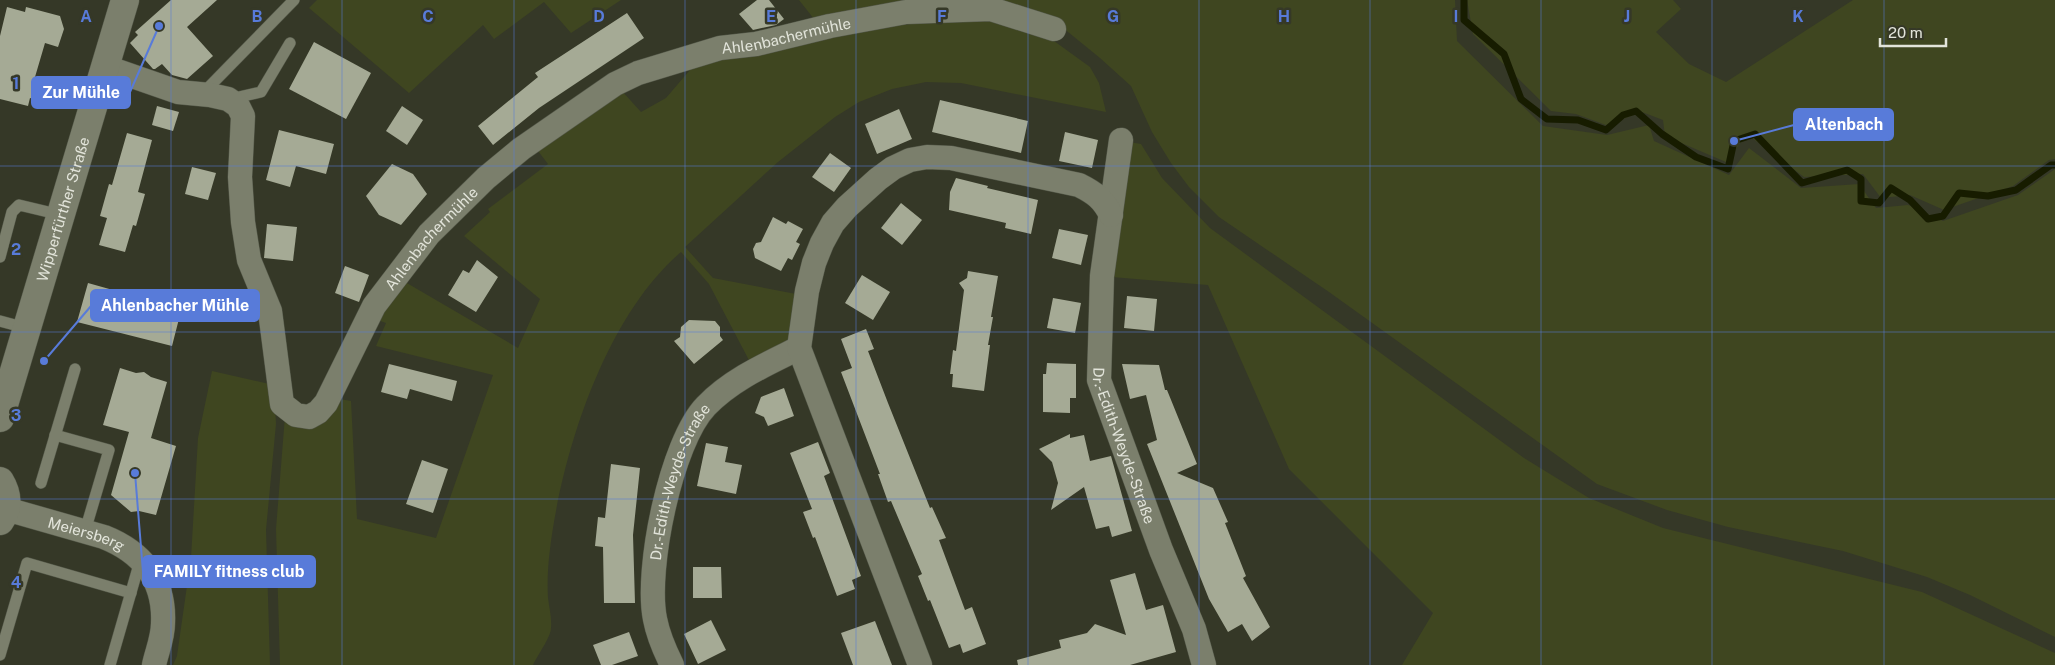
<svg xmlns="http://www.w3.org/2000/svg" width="2055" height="665" viewBox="0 0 2055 665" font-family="'Public Sans',sans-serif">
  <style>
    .green { fill: #3f4620 }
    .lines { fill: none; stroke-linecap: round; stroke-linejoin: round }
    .stream { stroke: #171c00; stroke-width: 7 }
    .building { fill: #a5aa95 }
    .lane-casing { stroke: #535748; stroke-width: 12 }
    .street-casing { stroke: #535748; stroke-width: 25 }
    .secondary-casing { stroke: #535748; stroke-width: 29 }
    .lane { stroke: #7b7f6c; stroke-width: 11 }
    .street { stroke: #7b7f6c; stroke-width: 24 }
    .secondary { stroke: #7b7f6c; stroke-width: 28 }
    .grid { fill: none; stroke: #587bd9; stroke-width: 1; stroke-opacity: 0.55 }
    .labels { text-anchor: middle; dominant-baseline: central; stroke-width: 5; stroke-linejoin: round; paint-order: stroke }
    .street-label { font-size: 15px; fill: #e2e4da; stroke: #353827 }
    .grid-label { font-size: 16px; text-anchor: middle; font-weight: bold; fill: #587bd9; stroke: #353827; stroke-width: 5; stroke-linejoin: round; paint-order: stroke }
    .leader { fill: none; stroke: #587bd9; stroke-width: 2 }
    .callout-dot { fill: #587bd9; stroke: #353827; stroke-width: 2 }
    .callout { fill: #587bd9; stroke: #587bd9; stroke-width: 2 }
    .callout-label { font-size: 16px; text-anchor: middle; font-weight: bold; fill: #fff }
  </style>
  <rect width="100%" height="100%" fill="#353827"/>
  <g class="green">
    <polygon points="317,0 621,0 571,33 544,2 494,39 483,25 409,93 309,8"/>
    <polygon points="799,0 1455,0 1457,41 1543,126 1607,135 1649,125 1654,141 1729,175 1749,148 1801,188 1859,184 1876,208 1908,205 1943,221 2018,195 2055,169 2055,637 1970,595 1927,577 1843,551 1728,527 1667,510 1597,484 1329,292 1219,217 1189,187 1171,163 1152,132 1131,86 1100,58 1057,23 993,2 818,24"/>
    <polygon points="1467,0 1673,0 1681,9 1656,32 1689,64 1726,82 1853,0 2055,0 2055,159 2049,160 2013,186 1944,210 1910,195 1881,198 1863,174 1804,177 1747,134 1726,162 1665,136 1663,120 1642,112 1606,125 1576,114 1551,111 1473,34"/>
    <path d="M938,17H990L1043,33L1090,67L1099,83L1106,112L961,83L926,82L892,89L859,102L835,117L778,162L685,247L713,278L796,294L794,337L751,364L709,284L681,252C605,317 562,452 550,549C548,565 547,582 548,598C549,607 552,618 551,628C551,637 537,656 533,665H280L276,529L285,416L334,398L351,401L357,519L436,538L493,375L376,346L386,323L372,318L400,279L518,348L540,299L464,236L490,212L488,209L548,164L535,147L621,90L641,112L666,98L696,63L876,28L911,24Z"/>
    <polygon points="1129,142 1141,144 1162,178 1210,228 1524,458 1589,498 1663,528 1922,592 2055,653 2055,665 1402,665 1433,613 1289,469 1208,285 1112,277"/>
    <polygon points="212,371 274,385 276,424 266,530 270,665 173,665 177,656 191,558 198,438"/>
  </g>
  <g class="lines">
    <polyline class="stream" points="1464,0 1464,20 1504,54 1521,99 1547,119 1578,120 1606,130 1623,115 1636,111 1662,134 1696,157 1728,169 1734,141 1755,134 1802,183 1847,170 1861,179 1861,201 1879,203 1891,188 1910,200 1928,219 1943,216 1959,193 1988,196 2016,190 2051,165 2055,165"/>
  </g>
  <g class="building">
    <polygon points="171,0 217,0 187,27 213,56 187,79 172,75 162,64 155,69 153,69 130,43 138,35 135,32"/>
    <polygon points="757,0 769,0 784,19 776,25 753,30 739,14"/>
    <polygon points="7,7 25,12 26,7 60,16 64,29 58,47 45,43 35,77 46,102 30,98 28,106 0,99 0,36"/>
    <polygon points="627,13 644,38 539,108 493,145 478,126 538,77 535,73"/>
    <polygon points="314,42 371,73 346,119 289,89"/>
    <polygon points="940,100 1028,121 1021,153 932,132"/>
    <polygon points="157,106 179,112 173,131 152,125"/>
    <polygon points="402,106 423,120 407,145 386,131"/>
    <polygon points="899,109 912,139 877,154 865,124"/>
    <polygon points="279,130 334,144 326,174 296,166 290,187 266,180"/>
    <polygon points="1065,132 1098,140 1092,168 1059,161"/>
    <polygon points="127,133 152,140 138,192 145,194 136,226 133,225 125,252 99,245 107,218 100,216 109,184 112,185"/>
    <polygon points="830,153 851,168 834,192 812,177"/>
    <polygon points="392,164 413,174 427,194 401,225 379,215 366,196"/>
    <polygon points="192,167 216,173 208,200 185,194"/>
    <polygon points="956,178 988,186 987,188 1038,200 1031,234 1005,228 1006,223 949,210 950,192"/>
    <polygon points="901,203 922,220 902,245 881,228"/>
    <polygon points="773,217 786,224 788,221 803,229 796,242 800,244 792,260 788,258 781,271 755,258 753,249 756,243 761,242"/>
    <polygon points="267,224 297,227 293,261 264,258"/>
    <polygon points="1059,229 1088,235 1081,265 1052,258"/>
    <polygon points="477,260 498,277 476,312 448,295 463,270 469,273"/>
    <polygon points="345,266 369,275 359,302 335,293"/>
    <polygon points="968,271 998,276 991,317 993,317 988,345 990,345 984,391 952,387 953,374 950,374 953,350 956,351 964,290 959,283 967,278"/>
    <polygon points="862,275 890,292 873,320 845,303"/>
    <polygon points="88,283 120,292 119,294 181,311 172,346 77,322"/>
    <polygon points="1127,296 1157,299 1154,331 1124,328"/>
    <polygon points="1053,298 1081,303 1075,333 1047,328"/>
    <polygon points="689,320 715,321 720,327 720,336 723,340 694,364 674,341 680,337 681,327"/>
    <polygon points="866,329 874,349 868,351 888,403 930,508 932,507 946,538 939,540 965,610 972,607 986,644 963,653 960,644 949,648 930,600 928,601 918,576 922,574 891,501 888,502 878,474 880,474 841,372 852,368 841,339"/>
    <polygon points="1047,363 1076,364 1076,398 1070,398 1070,413 1043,412 1043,374 1046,374"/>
    <polygon points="389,364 457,381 452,401 410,389 407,399 381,392"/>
    <polygon points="1122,364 1159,365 1165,390 1167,390 1197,464 1177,473 1213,488 1228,522 1225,523 1246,576 1243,578 1270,627 1252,641 1242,624 1228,632 1209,599 1147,444 1157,440 1146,395 1130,399"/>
    <polygon points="120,368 136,373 144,372 151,377 167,382 151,438 176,446 156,515 139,511 131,512 111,495 129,432 103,425"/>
    <polygon points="784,388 794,416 768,426 764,417 755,413 761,397"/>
    <polygon points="1070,434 1070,438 1084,435 1090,461 1111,456 1132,531 1112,537 1109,526 1096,529 1084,487 1051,510 1058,483 1052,462 1039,449"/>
    <polygon points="818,442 830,473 824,476 861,576 852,580 855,589 837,596 815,537 813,538 803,512 812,509 790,453"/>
    <polygon points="706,443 728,447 725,462 742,465 736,494 697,486"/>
    <polygon points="422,460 448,469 433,513 406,504"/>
    <polygon points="611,464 640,468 633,535 635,603 604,603 603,547 595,546 598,517 605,518"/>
    <polygon points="693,567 721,567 722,598 693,598"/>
    <polygon points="1135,573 1146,610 1163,605 1176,652 1130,665 1018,665 1017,660 1061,648 1059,640 1087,633 1095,624 1126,635 1110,580"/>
    <polygon points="711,620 726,650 698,664 684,634"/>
    <polygon points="875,621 892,665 853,665 841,633"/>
    <polygon points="629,632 638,656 612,665 601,665 593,645"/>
  </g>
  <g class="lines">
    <defs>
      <g id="lane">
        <polyline points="203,93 294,0"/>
        <polyline points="230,99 261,92 290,43"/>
        <polyline points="0,257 12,212 19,205 61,215"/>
        <polyline points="0,321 26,328"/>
        <polyline points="55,435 109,450 85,531"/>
        <polyline points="41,483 75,369"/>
        <polyline points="0,655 27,563 131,593"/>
        <polyline points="110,665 140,561"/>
      </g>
      <g id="street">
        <path id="s1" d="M106,67L178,92L210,95L228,99L238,106L243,116L240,177L243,222L249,260L270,311L282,404L296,415L309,417L318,412L326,403L374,306L429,234L486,178L521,149L615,84L638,73L720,48L756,44L830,26L906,12L991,9L1054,29"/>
        <path id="s2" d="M1121,140L1102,276L1099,380L1161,550L1194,629L1204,665"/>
        <path id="s3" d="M6,509L104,537C142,552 165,580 163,623C163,638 157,651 154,665"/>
        <path id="s4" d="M672,665C665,651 658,635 655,619C645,570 671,442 706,406C732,379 767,364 799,348"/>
        <path d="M920,665L799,348L807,291L814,263L822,243L833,223L847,207L878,179L893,168L910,160L927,157L951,158L1079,185C1095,193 1103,199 1111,215"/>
      </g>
      <g id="secondary">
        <path id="s5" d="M0,418L125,0"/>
        <path d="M0,481C8,494 9,508 0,521"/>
      </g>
    </defs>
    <use href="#lane" class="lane-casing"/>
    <use href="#street" class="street-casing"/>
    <use href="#secondary" class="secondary-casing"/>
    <use href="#lane" class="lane"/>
    <use href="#street" class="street"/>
    <use href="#secondary" class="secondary"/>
  </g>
  <path class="grid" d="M171,0V665M342,0V665M514,0V665M685,0V665M856,0V665M1028,0V665M1199,0V665M1370,0V665M1541,0V665M1712,0V665M1884,0V665M0,166H2055M0,332H2055M0,499H2055"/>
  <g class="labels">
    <g class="street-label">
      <text stroke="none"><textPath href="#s1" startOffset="1114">Ahlenbachermühle</textPath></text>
      <text stroke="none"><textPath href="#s5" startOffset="218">Wipperfürther Straße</textPath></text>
      <text stroke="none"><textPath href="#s1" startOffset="694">Ahlenbachermühle</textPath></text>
      <text stroke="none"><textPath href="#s2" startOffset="311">Dr.-Edith-Weyde-Straße</textPath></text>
      <text stroke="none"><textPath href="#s4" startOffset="191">Dr.-Edith-Weyde-Straße</textPath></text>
      <text stroke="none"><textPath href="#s3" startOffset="84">Meiersberg</textPath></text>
    </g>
  </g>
  <g class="grid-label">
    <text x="86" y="22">A</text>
    <text x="257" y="22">B</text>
    <text x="428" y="22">C</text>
    <text x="599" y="22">D</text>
    <text x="771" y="22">E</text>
    <text x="942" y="22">F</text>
    <text x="1113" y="22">G</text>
    <text x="1284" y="22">H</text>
    <text x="1456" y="22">I</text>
    <text x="1627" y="22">J</text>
    <text x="1798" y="22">K</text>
    <text x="16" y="89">1</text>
    <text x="16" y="255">2</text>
    <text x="16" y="421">3</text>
    <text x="16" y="588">4</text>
  </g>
  <path class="leader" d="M159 26L130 92M1734 141L1794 125M44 361L91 306M135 473L143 572"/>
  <g class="callout-dot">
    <circle cx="159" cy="26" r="5"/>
    <circle cx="1734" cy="141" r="5"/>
    <circle cx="44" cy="361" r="5"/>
    <circle cx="135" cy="473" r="5"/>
  </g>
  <g class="callout">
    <rect x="32" y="77" width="98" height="31" rx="5"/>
    <rect x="1794" y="109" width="99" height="31" rx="5"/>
    <rect x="91" y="290" width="168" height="31" rx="5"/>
    <rect x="143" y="556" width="172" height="31" rx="5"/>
  </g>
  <g class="callout-label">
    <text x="81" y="98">Zur Mühle</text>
    <text x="1844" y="130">Altenbach</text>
    <text x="175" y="311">Ahlenbacher Mühle</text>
    <text x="229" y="577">FAMILY fitness club</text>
  </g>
  <path d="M1880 38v8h66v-8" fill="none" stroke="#e2e4da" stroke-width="2.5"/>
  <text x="1888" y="38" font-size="15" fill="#e2e4da" stroke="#353827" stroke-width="4" paint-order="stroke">20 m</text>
</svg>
